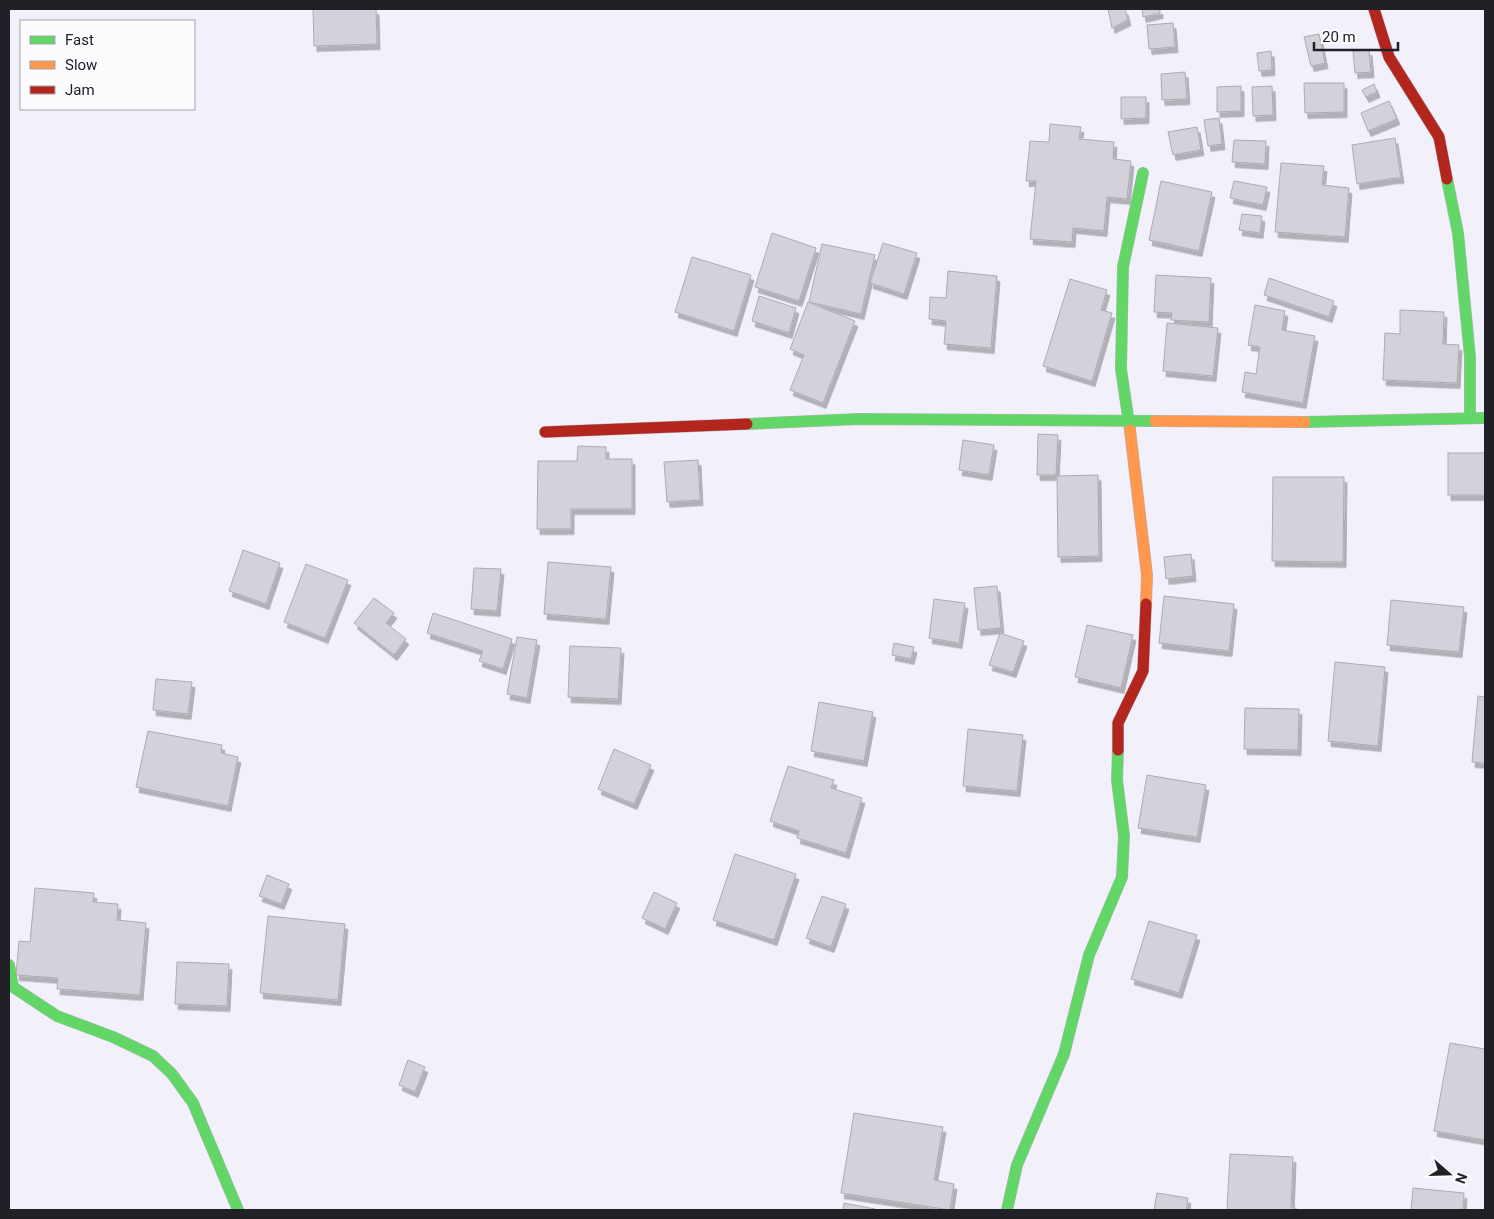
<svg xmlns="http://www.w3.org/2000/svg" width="1494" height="1219" viewBox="0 0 1494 1219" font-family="Roboto,sans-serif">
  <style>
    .building { fill: #d3d2da; stroke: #acabb1; filter: url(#shadow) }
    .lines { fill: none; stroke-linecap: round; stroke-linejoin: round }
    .fast-casing { stroke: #b5b4bb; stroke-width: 12 }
    .slow-casing { stroke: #b5b4bb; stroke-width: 12 }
    .jam-casing { stroke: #b5b4bb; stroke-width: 12 }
    .fast { stroke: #63d668; stroke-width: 11 }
    .slow { stroke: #ff974d; stroke-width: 11 }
    .jam { stroke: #b3261e; stroke-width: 11 }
  </style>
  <defs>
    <filter id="shadow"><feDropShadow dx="3" dy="5.5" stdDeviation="0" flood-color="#0004"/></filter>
  </defs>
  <rect width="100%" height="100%" fill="#f2f0fa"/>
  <g class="building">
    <polygon points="313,9 376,9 377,44 314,46"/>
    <polygon points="1108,9 1125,9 1128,20 1112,28"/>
    <polygon points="1142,9 1160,9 1160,13 1143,17"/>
    <polygon points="1173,23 1175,47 1149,49 1147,25"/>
    <polygon points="1319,34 1325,63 1311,66 1304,37"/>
    <polygon points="1369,50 1371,72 1355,73 1353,51"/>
    <polygon points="1271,51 1272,70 1259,71 1257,53"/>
    <polygon points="1185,72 1187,99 1162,100 1161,74"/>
    <polygon points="1304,83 1344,83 1344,112 1305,113"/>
    <polygon points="1374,84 1377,92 1366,97 1362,90"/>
    <polygon points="1241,86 1241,111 1217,112 1217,87"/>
    <polygon points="1272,86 1273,115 1253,116 1252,87"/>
    <polygon points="1121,97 1146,97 1146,118 1121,119"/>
    <polygon points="1389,101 1397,119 1368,131 1361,113"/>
    <polygon points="1219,118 1222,144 1208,146 1204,120"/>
    <polygon points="1050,124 1081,127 1079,139 1114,142 1113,159 1131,161 1127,199 1107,197 1104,231 1073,228 1072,242 1030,239 1036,181 1026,181 1030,141 1049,142"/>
    <polygon points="1197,127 1201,150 1173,155 1168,132"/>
    <polygon points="1395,138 1401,178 1395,178 1357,184 1352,145"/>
    <polygon points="1234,140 1266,141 1265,164 1232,162"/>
    <polygon points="1281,163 1324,166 1322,185 1349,188 1345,237 1275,232"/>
    <polygon points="1161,181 1212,192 1199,251 1149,240"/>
    <polygon points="1234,181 1267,187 1263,205 1230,198"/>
    <polygon points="1242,214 1262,216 1260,233 1239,230"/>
    <polygon points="772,233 816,248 799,301 755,287"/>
    <polygon points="883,243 917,253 904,294 870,283"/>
    <polygon points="822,244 875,255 861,314 809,302"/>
    <polygon points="692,257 751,275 734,331 675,312"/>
    <polygon points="948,271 997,276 991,348 944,344 946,321 929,319 930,297 946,298"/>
    <polygon points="1156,275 1211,278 1209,322 1171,320 1172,313 1154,312"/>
    <polygon points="1269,278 1334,301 1329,317 1264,295"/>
    <polygon points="1070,279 1107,290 1101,310 1112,313 1092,381 1043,366"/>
    <polygon points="759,296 796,308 789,333 752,321"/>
    <polygon points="808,302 855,321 823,403 790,390 804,355 790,349"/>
    <polygon points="1255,305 1285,311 1282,330 1315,336 1303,403 1242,392 1245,372 1256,374 1260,347 1248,345"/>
    <polygon points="1400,310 1444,312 1443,344 1459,345 1457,383 1383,380 1385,333 1400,334"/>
    <polygon points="1167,323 1218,328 1213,376 1163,371"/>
    <polygon points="1038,434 1058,435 1056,475 1037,475"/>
    <polygon points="963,440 994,445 989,475 959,470"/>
    <polygon points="578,446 606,447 606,459 632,459 632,509 571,509 571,529 537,529 538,461 577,461"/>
    <rect x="1448" y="453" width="37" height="42"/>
    <polygon points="698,460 700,500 667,502 664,462"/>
    <polygon points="1098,475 1099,556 1058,557 1057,476"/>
    <polygon points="1273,477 1344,477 1343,562 1272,561"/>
    <polygon points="243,550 280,563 266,604 229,591"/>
    <polygon points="1191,554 1193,576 1166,579 1164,557"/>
    <polygon points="548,562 611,567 606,619 544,614"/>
    <polygon points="306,564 348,580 325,638 284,622"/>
    <polygon points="474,568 501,569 497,611 471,609"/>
    <polygon points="997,586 1001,628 978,630 974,588"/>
    <polygon points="1164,596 1234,604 1229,651 1159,643"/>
    <polygon points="374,598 394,613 386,623 406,639 394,655 354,623"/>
    <polygon points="934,599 965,603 959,643 929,638"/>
    <polygon points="1391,600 1464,607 1459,652 1387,645"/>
    <polygon points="433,613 512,639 503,669 479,661 483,651 427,633"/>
    <polygon points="1087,625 1133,635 1121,688 1075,677"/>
    <polygon points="1000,633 1024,641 1013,672 989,665"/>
    <polygon points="517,637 537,640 527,698 507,694"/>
    <polygon points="894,643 914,647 911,659 892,655"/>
    <polygon points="570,646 621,648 618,699 568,697"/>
    <polygon points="1335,662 1385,667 1378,746 1328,741"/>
    <polygon points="156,679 192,682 188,714 153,710"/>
    <polygon points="1478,696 1485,697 1485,763 1472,762"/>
    <polygon points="819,702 873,712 864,761 811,751"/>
    <polygon points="1245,708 1299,709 1298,750 1244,749"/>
    <polygon points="968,729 1023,735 1017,791 963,786"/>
    <polygon points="148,731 222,745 221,753 238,757 228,806 136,787"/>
    <polygon points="614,749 651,765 634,804 598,789"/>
    <polygon points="788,766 834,780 831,788 862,798 846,853 797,838 799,831 770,821"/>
    <polygon points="1147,775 1206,785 1197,837 1138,828"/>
    <polygon points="735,854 796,874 774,940 713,920"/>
    <polygon points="267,875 289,884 281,904 259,896"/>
    <polygon points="35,888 94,893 93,902 118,904 117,920 146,923 140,995 57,989 58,978 16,975 19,941 30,942"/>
    <polygon points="654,892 677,903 665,929 642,918"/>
    <polygon points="822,896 846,904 831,947 806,938"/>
    <polygon points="268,916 345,924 338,1000 260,993"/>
    <polygon points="1149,921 1197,935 1179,993 1131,979"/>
    <polygon points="177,962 229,964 227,1006 175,1004"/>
    <polygon points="1450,1043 1485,1049 1485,1140 1434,1131"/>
    <polygon points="408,1060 425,1067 415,1092 399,1085"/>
    <polygon points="854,1113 943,1127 934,1180 954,1184 950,1210 841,1193"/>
    <polygon points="1230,1154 1293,1157 1291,1208 1296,1208 1296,1210 1227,1210"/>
    <polygon points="1413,1188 1464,1193 1463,1210 1411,1210"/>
    <polygon points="1157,1193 1188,1198 1186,1210 1154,1210"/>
    <polygon points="844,1203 875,1209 875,1210 843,1210"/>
  </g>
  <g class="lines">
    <defs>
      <g id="fast">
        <polyline points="1447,179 1458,233 1470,357 1470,418"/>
        <polyline points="1305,422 1485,418"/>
        <polyline points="747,424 859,419 1155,421"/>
        <polyline points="1130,430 1121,369 1123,267 1143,173"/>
        <polyline points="9,965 13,987 57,1016 113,1037 153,1056 172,1074 193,1103 238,1210"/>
        <polyline points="1007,1210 1017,1165 1064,1054 1089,955 1122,877 1124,836 1117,780 1118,750"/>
      </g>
      <g id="slow">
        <polyline points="1155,421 1305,422"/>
        <polyline points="1130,430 1147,575 1146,604"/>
      </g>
      <g id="jam">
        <polyline points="1374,9 1389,57 1439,137 1447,179"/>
        <polyline points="545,432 747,424"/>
        <polyline points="1118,750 1118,723 1143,671 1146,604"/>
      </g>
    </defs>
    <use href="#fast" class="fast-casing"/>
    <use href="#slow" class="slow-casing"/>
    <use href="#jam" class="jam-casing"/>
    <use href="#fast" class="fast"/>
    <use href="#slow" class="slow"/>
    <use href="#jam" class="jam"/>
  </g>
  <rect width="1494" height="1219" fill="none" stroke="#212026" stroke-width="20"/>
  <rect x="20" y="20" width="175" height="90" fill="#fcfcff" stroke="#a4a4a8"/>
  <rect x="30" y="36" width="25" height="8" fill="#63d668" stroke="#a4a4a8"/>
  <text x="65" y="45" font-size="15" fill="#212026">Fast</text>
  <rect x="30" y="61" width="25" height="8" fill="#ff974d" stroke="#a4a4a8"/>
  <text x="65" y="70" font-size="15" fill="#212026">Slow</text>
  <rect x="30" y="86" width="25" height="8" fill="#b3261e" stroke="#a4a4a8"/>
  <text x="65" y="95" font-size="15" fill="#212026">Jam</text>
  <g transform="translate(1449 1174) rotate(110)" stroke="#fcfcff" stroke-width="4" paint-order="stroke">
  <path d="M0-4L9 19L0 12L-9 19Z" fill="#212026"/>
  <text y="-8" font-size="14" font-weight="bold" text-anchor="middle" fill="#212026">N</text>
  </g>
  <path d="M1314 42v8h84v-8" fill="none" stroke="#212026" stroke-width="2.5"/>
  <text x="1322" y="42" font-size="15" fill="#212026" stroke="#fcfcff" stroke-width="4" paint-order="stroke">20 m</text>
</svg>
